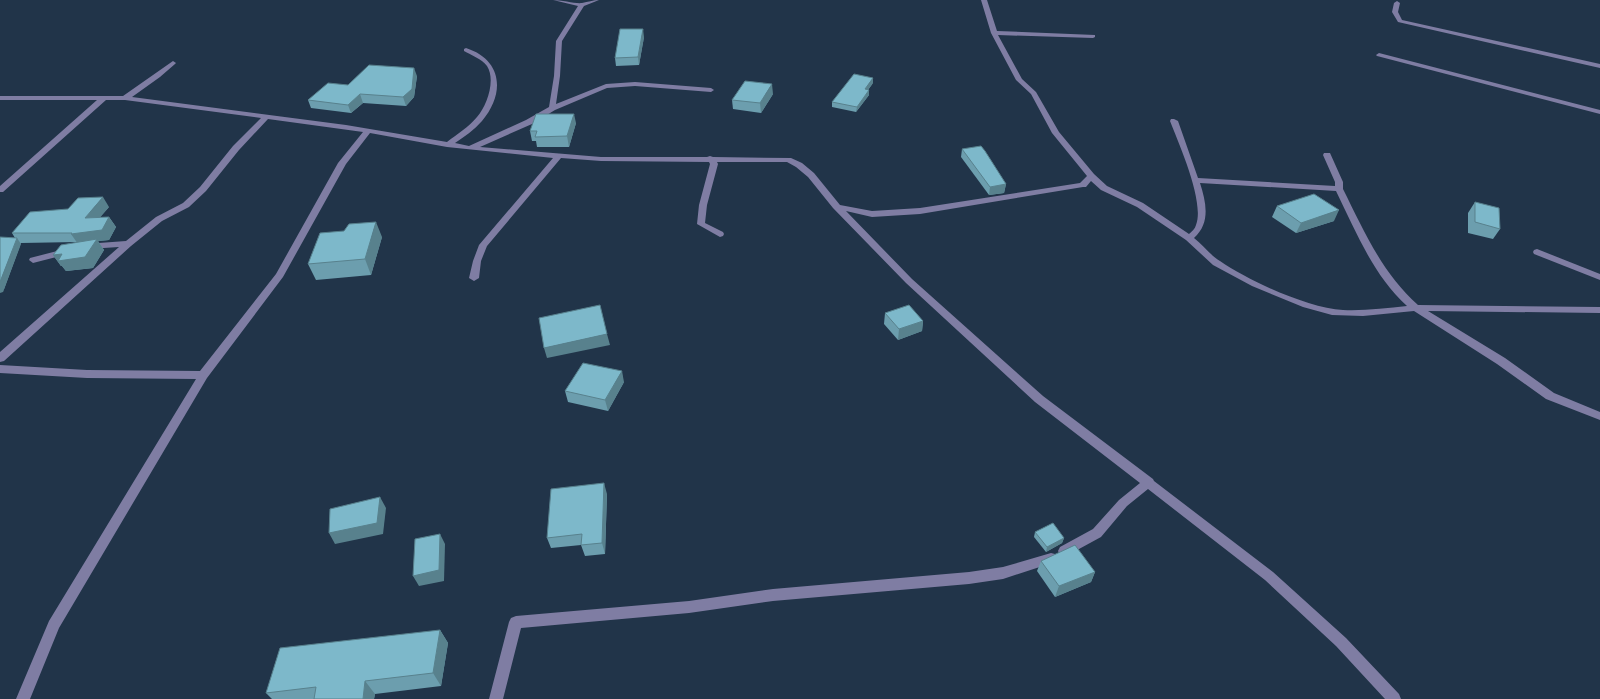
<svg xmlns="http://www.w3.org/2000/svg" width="1600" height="699" viewBox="0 0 1600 699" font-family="'Varela Round',sans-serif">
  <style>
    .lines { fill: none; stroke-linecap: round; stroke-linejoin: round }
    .minor { fill: #7f7da3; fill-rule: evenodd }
    .wall { fill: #6c9eae }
    .shaded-wall { fill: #58818d }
    .building { fill: #7db8ca; stroke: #58818d }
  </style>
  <rect width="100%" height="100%" fill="#213449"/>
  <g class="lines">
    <g class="minor">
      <path d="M553,0C562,0 576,4 582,3C588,2 593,0 599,0L584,6L562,41L560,76L556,104L606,84L635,82L711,88L714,90L711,92L635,86L607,88L555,110L532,124L480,147L601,157H707L710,156L713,157L791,158L802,163L814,173L840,205L872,211L920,208L1080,183L1087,176L1052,133L1031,94L1016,80L991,33L981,0H987L997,31L1095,35V37L1093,38L998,35L1022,79L1036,92L1059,132L1094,174L1107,186L1143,203L1189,234C1192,231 1195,229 1196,225C1205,202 1179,144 1170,121L1171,119H1174L1178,121L1198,178L1335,186V182L1323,155L1324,153H1330L1343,182V189C1364,231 1382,273 1418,305L1600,307V313L1428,311L1505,358L1554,393L1600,412V420L1546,399L1497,364L1414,311L1363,316L1332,315L1303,307L1252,286L1213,265L1186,240L1137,207L1101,190L1091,181L1086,187H1083L920,214L872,217L846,211L912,279L1043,396L1153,479L1154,481L1273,572L1346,638L1399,694L1401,699H1385L1336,646L1265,580L1148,489L1127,506L1101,537L1068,555L1064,556L1060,555L1058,551L1060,547L1093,529L1119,500L1140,483L1035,402L906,283L833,208L808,177L796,167L787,162H717L718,164L707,205L705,223L723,232L724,234L723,236L720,237L697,224L699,205L710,164L709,162L601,161L561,158L487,246L481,261L479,278L474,281L469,278L473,261L479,245L553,158L447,147L370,133L346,164L283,277L207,378L59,628L30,699H16L49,621L196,379L87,378L0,373V365L87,370L200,371L276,274L338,163L363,132L268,119L239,150L206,191L189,207L162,221L131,246L4,361L0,362V352L119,247L88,249L84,246L85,244L126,241L156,217L183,203L200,187L233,146L261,118L125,100H106L3,192H0V186L97,100H0V96H123L173,61L176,63L175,64L160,77L132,97L346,125L447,142C457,134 469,127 477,117C487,106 496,80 487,66C482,59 471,55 464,51V49L466,48C503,60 505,94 482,121C474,130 464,137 455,143L469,146L526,120L549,107L554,76L556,41L578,6ZM1200,183L1336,191C1356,232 1373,275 1407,306C1386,308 1364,311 1343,310C1308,308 1249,281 1220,261C1210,255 1203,245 1194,238C1211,223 1206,202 1200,183Z"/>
      <polygon points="1397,1 1400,3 1398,12 1402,20 1600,64 1600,68 1398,22 1392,12 1394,3"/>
      <polygon points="1379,53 1600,110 1600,114 1377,56 1376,55"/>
      <polygon points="65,249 68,250 69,252 68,254 33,263 29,260 30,258"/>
      <polygon points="1537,249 1600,274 1600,280 1534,254 1533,252 1534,250"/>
      <polygon points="1051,553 1055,554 1057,558 1055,562 1003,579 969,584 773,601 689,613 521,628 503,699 489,699 509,622 511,618 516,616 689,601 773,589 969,572 1003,567"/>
    </g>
  </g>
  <g class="wall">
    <polygon points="644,37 639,65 616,66 615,58"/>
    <polygon points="417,76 414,97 406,106 363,103 351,113 311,108 308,100 348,85"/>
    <polygon points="873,83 868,90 869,95 856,112 832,107 832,102"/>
    <polygon points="773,94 761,113 733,109 732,100"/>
    <polygon points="576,123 569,147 537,147 536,141 532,141 530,131"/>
    <polygon points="962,149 1006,184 1004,193 989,195 961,157"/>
    <polygon points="1475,202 1500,229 1493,239 1468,233 1468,213"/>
    <polygon points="1277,206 1334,221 1296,233 1272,217"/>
    <polygon points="109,207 100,217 109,217 116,227 109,240 98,241 104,250 93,268 66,271 62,266 61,266 53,255 77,242 21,243 3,292 15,238 12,233"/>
    <polygon points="382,237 371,275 316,280 308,264"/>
    <polygon points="885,313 923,321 922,331 898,340 884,324"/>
    <polygon points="624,382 608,411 568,402 565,391"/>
    <polygon points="607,494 605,554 585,556 581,545 551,548 547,538"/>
    <polygon points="1035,532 1064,538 1062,543 1046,552 1034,537"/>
    <polygon points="1041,561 1095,572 1091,582 1055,597 1037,571"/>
    <polygon points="440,630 448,643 441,686 375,694 374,699 272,699 266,693"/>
  </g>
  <g class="shaded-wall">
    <polygon points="643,29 644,37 639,65 638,57"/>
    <polygon points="414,68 417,76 414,97 406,106 403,97"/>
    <polygon points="873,78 873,83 865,94 865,89"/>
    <polygon points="772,84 773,94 761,113 760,103"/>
    <polygon points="869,90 869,95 856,112 857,107"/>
    <polygon points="360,94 363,103 351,113 348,105"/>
    <polygon points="574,114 576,123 569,147 567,136"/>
    <polygon points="1006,184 1004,193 989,195 990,187"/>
    <polygon points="103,197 109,207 91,228 85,218"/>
    <polygon points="1339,210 1334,221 1296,233 1301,223"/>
    <polygon points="109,217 116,227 109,240 98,241 104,250 93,268 66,271 62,266 61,266 53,255 78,244 71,234"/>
    <polygon points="376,222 382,237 371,275 365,259"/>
    <polygon points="17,238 21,244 3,292 0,293 0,282"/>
    <polygon points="923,321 922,331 898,340 899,329"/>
    <polygon points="607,334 610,345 547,358 544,348"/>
    <polygon points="622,371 624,382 608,411 605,400"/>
    <polygon points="604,483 607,494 605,554 602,543"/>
    <polygon points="380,497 386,508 383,534 335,544 329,533"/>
    <polygon points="440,534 445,544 444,581 419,586 413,576"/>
    <polygon points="1064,538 1062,543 1046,552 1047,547"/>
    <polygon points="1095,572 1091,582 1055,597 1059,586"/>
    <polygon points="440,630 448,643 441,686 433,673"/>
    <polygon points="365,681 375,694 374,699 363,699"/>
  </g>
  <g class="building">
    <polygon points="620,29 643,29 638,57 615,58"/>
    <polygon points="369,65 414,68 412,89 403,97 360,94 348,105 308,100 328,83 348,85"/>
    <polygon points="854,74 873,78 865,89 869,90 857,107 832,102"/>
    <polygon points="745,81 772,84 760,103 732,100"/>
    <polygon points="536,114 574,114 567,136 535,137 537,131 530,131"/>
    <polygon points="981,146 985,151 1006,184 990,187 962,149"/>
    <polygon points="1314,194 1339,210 1301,223 1277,206"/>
    <polygon points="103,197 85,218 109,217 102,230 71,234 72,233 12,233 30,212 68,209 78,198"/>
    <polygon points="1475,202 1499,208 1500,229 1475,222"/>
    <polygon points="376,222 365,259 308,264 320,233 344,231 349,224"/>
    <polygon points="0,237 17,238 0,282"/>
    <polygon points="97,239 85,257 58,261 62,254 53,255 61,245"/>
    <polygon points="600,305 607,334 544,348 539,318"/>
    <polygon points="909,305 923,321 899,329 885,313"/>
    <polygon points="583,363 622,371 605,400 565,391"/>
    <polygon points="604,483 602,543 581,545 582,534 547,538 551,489"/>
    <polygon points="380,497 377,523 329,533 330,509"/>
    <polygon points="1053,523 1064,538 1047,547 1035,532"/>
    <polygon points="440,534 439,570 413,576 415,539"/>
    <polygon points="1075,545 1095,572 1059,586 1041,561"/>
    <polygon points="440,630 433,673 365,681 363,699 314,699 316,687 266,693 280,648"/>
  </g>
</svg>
